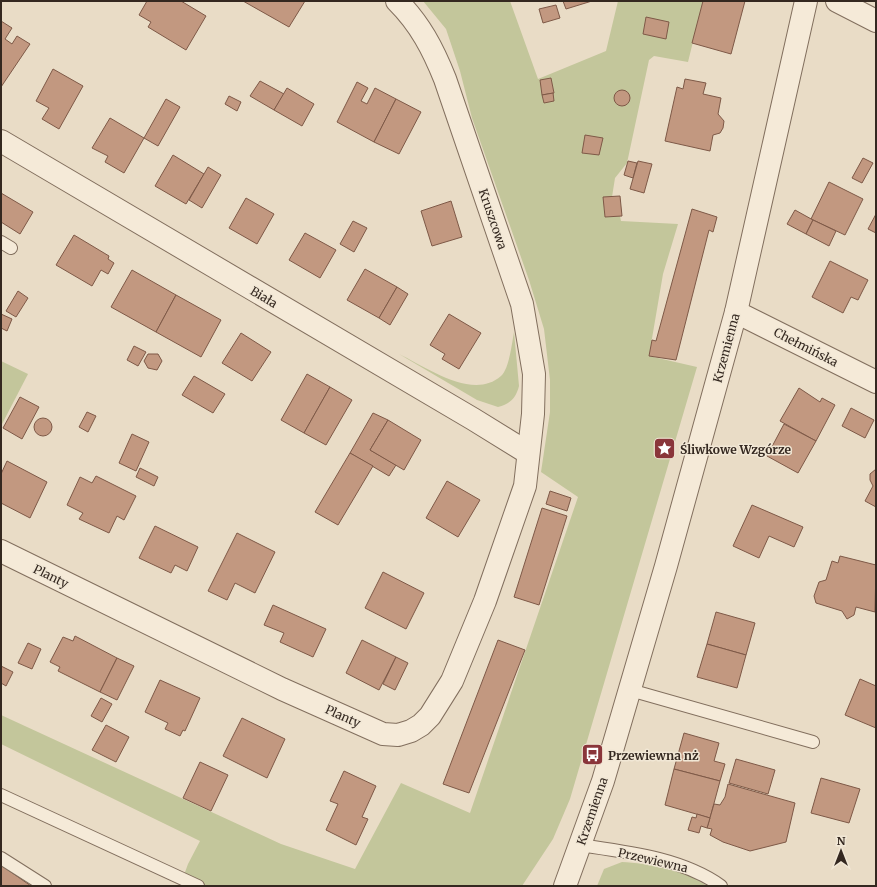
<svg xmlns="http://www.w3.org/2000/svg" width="877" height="887" viewBox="0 0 877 887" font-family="Merriweather,serif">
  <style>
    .green { fill: #c3c69b }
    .building { fill: #c29880; stroke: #7e5947 }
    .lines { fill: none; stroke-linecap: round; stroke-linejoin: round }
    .service-casing { stroke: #826f5e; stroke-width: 14 }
    .minor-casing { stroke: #826f5e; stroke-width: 24 }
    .service { stroke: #f5ead8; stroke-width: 12 }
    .minor { stroke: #f5ead8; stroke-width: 22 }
    .labels { text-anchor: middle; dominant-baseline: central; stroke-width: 3; stroke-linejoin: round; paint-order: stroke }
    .street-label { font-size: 12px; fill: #342820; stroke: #f1e7d5 }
    .poi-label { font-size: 12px; font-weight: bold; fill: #342820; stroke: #f1e7d5; text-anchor: start }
  </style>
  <rect width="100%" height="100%" fill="#e9dcc6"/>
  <g class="green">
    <polygon points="423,1 510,1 538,79 606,51 618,1 703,1 688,62 654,56 649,60 627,163 615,178 612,197 604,208 605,217 620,216 621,221 678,224 663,274 649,356 697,367 570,799 553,839 522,886 180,886 188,864 200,841 1,744 1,715 281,844 355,869 401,783 470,813 578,497 541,472 550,412 550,380 544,329 529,280 472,118 460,71 446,29"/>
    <path d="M514,332L519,386C516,398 510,404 498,407L477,400L399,354C426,367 473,401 501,376C509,369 512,343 514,332Z"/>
    <polygon points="1,361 28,374 1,426"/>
    <path d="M622,862C646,863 688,871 707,886H597L604,869Z"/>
  </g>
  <g class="building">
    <polygon points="147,1 181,1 206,16 186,50 148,27 151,22 139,15"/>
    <polygon points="243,1 305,1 289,27"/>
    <polygon points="563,1 592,1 566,9"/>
    <polygon points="703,1 745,1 731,54 692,43"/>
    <polygon points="556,5 560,18 543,23 539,9"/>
    <polygon points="646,17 669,22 666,39 643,34"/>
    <polygon points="1,21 12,28 5,39 12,44 17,36 30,44 1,87"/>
    <polygon points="53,69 83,86 59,129 42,119 49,108 36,101"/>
    <polygon points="551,78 554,93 542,95 540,80"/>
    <polygon points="685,79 706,83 703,94 721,98 718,114 724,121 723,128 720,133 713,135 710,151 665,141 677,87 683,89"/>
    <polygon points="260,81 284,94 274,110 250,96"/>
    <polygon points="357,82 368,88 361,101 367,104 375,88 396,99 374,142 337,122"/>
    <polygon points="287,88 314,104 302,126 274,110"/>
    <circle cx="622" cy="98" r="8"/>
    <polygon points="553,93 554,101 544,103 542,95"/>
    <polygon points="229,96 241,102 237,111 225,104"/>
    <polygon points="166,99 180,107 158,146 144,138"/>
    <polygon points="396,99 421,112 399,154 374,142"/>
    <polygon points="110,118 144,138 124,173 105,162 108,156 92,148"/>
    <polygon points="585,135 603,138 599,155 582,153"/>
    <polygon points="173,155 204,174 186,204 155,186"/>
    <polygon points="863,158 873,163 862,183 852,178"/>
    <polygon points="628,161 637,163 633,178 624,175"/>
    <polygon points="638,161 652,164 644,193 630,189"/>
    <polygon points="208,167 221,175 202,208 189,200"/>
    <polygon points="829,182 863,199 845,235 811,219"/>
    <polygon points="1,193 33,212 20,234 1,222"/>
    <polygon points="620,196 622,216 605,217 603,197"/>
    <polygon points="246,198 274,214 257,244 229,228"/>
    <polygon points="451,201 462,237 432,246 421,211"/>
    <polygon points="692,209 717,217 713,232 709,230 676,360 649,356 652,340 656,341"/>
    <polygon points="795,210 813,220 806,234 787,224"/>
    <polygon points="876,214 876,233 868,229"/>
    <polygon points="813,220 836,231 829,246 806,234"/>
    <polygon points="353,221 367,228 354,252 340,244"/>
    <polygon points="305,233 336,250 320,278 289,260"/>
    <polygon points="74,235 109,256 108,259 114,263 108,274 101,270 92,286 56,265"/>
    <polygon points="830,261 868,280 858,300 851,297 843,313 812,297"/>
    <polygon points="365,269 397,287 379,318 347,300"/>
    <polygon points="132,270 176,295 156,332 111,307"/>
    <polygon points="397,287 408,294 390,325 379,318"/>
    <polygon points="18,291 28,298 16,317 6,311"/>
    <polygon points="176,295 221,320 201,357 156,332"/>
    <polygon points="1,314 12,319 7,331 1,328"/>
    <polygon points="449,314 481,333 459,369 442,359 445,354 430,345"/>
    <polygon points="241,333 271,352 252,381 222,363"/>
    <polygon points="134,346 146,352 138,366 127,360"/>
    <polygon points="148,354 158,354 162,361 157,370 148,368 144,361"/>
    <polygon points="307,374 330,387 304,433 281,420"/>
    <polygon points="194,376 225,394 213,413 182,395"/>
    <polygon points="330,387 352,400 326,445 304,433"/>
    <polygon points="799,388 820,402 822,398 835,405 816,441 780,421"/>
    <polygon points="20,397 39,407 22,439 3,428"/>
    <polygon points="851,408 874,420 865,438 842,426"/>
    <polygon points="87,412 96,416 88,432 79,427"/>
    <polygon points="373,413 388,420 370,450 396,465 389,476 350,453"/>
    <circle cx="43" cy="427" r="9"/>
    <polygon points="388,420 421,440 404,470 370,450"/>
    <polygon points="784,424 816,441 798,473 767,456"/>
    <polygon points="132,434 149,442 136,471 119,463"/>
    <polygon points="350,453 373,466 338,525 315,512"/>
    <polygon points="7,461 47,482 30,518 1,503 1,474"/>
    <polygon points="140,468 158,477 154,486 136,477"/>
    <polygon points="876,469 876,507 865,501 873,486 870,480 870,474"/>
    <polygon points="96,476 136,496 124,520 117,516 109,533 79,519 83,513 67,505 80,477 92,483"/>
    <polygon points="447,481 480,500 458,537 426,518"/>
    <polygon points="550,491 571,498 567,511 546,504"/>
    <polygon points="752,505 803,527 794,547 769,536 759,558 733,546"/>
    <polygon points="542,508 567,516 539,605 514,597"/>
    <polygon points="155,526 198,547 187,571 175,565 171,573 139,558"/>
    <polygon points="237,533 275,552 255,593 235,583 227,600 208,591"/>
    <polygon points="840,556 876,565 875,612 856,607 854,615 847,619 842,611 816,603 814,596 819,582 826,580 832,561 838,563"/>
    <polygon points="383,572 424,593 406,629 365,608"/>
    <polygon points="273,605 326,629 313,657 280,642 284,633 264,625"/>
    <polygon points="716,612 755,623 746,655 707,644"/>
    <polygon points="75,636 117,658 100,692 58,671 60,667 50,662 63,637 73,641"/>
    <polygon points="362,640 396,657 379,690 346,673"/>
    <polygon points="498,640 525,650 469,793 443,784"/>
    <polygon points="28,643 41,649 32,669 18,663"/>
    <polygon points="707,644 746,655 737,688 697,677"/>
    <polygon points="396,657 408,663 395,690 383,684"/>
    <polygon points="117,658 134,666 117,700 100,692"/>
    <polygon points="1,666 13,672 6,686 1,683"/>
    <polygon points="860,679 876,686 876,728 845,715"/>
    <polygon points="160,680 200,698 185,731 183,730 180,736 165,729 168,723 145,712"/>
    <polygon points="101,698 112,704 102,722 91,716"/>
    <polygon points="242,718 285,739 267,778 223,756"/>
    <polygon points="106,725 129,737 116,762 92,750"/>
    <polygon points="684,733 719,743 714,761 725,764 720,781 674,769"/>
    <polygon points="736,759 775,770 768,794 729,783"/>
    <polygon points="200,762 228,775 211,811 183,798"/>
    <polygon points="674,769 720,781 710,818 665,805"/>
    <polygon points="344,771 376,786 362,817 368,819 356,845 326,830 338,804 330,801"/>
    <polygon points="821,778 860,789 849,823 811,813"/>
    <polygon points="728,784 795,803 786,842 750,851 723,842 710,835 712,829 707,828 714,804 720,805 725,797"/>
    <polygon points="697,814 710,818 707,828 701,826 699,833 688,830 692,817 696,818"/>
    <polygon points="1,865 31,886 1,886"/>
  </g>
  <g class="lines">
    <defs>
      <g id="service">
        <polyline points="1,242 11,248"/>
        <polyline points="630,690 813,742"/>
        <polyline points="1,795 198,886"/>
        <path d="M580,845C627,852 682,858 721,886"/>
        <polyline points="1,858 45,886"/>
      </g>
      <g id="minor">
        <polyline points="837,1 876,21"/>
        <polyline points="1,141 473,419 528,453"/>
        <polyline points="736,312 876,382"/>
        <path d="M1,551L282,689L383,734L398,735L411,731L421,725L430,716L452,681L485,601L525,486L533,414L534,374L522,304L445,79C433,49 420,24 397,1"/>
        <polyline points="565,886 603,781 666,566 736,312 806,1"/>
      </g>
    </defs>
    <use href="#service" class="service-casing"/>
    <use href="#minor" class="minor-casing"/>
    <use href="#service" class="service"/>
    <use href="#minor" class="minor"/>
  </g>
  <defs>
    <symbol id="sight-square" viewBox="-11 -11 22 22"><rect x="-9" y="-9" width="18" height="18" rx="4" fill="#8a353a" stroke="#f1e7d5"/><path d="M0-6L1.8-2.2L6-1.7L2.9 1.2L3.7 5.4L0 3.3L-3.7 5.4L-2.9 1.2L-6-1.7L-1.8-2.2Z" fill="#fff"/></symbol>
    <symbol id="bus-square" viewBox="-11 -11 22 22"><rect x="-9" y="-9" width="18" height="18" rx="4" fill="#8a353a" stroke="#f1e7d5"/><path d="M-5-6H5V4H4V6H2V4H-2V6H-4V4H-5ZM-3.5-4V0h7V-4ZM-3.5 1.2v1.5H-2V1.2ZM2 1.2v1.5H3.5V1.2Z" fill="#fff"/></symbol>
  </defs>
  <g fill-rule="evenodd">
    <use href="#sight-square" x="652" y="436" width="25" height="25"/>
    <use href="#bus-square" x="580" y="742" width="25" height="25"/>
  </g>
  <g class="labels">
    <g class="street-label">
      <text transform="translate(493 219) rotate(71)">Kruszcowa</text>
      <text transform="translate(264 297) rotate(31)">Biała</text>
      <text transform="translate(806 347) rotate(27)">Chełmińska</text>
      <text transform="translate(726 348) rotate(-75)">Krzemienna</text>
      <text transform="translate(51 576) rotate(26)">Planty</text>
      <text transform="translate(343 716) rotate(24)">Planty</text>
      <text transform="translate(592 811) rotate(-71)">Krzemienna</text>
      <text transform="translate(653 860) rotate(13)">Przewiewna</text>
    </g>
    <g class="poi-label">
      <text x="680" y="449">Śliwkowe Wzgórze</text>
      <text x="608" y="755">Przewiewna nż</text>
    </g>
  </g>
  <rect width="877" height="887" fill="none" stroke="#342820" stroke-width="4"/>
  <g transform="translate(841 851)" stroke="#f1e7d5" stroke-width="3" paint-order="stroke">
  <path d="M0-3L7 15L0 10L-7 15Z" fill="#342820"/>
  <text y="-6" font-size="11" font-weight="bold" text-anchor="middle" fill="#342820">N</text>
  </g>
</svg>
